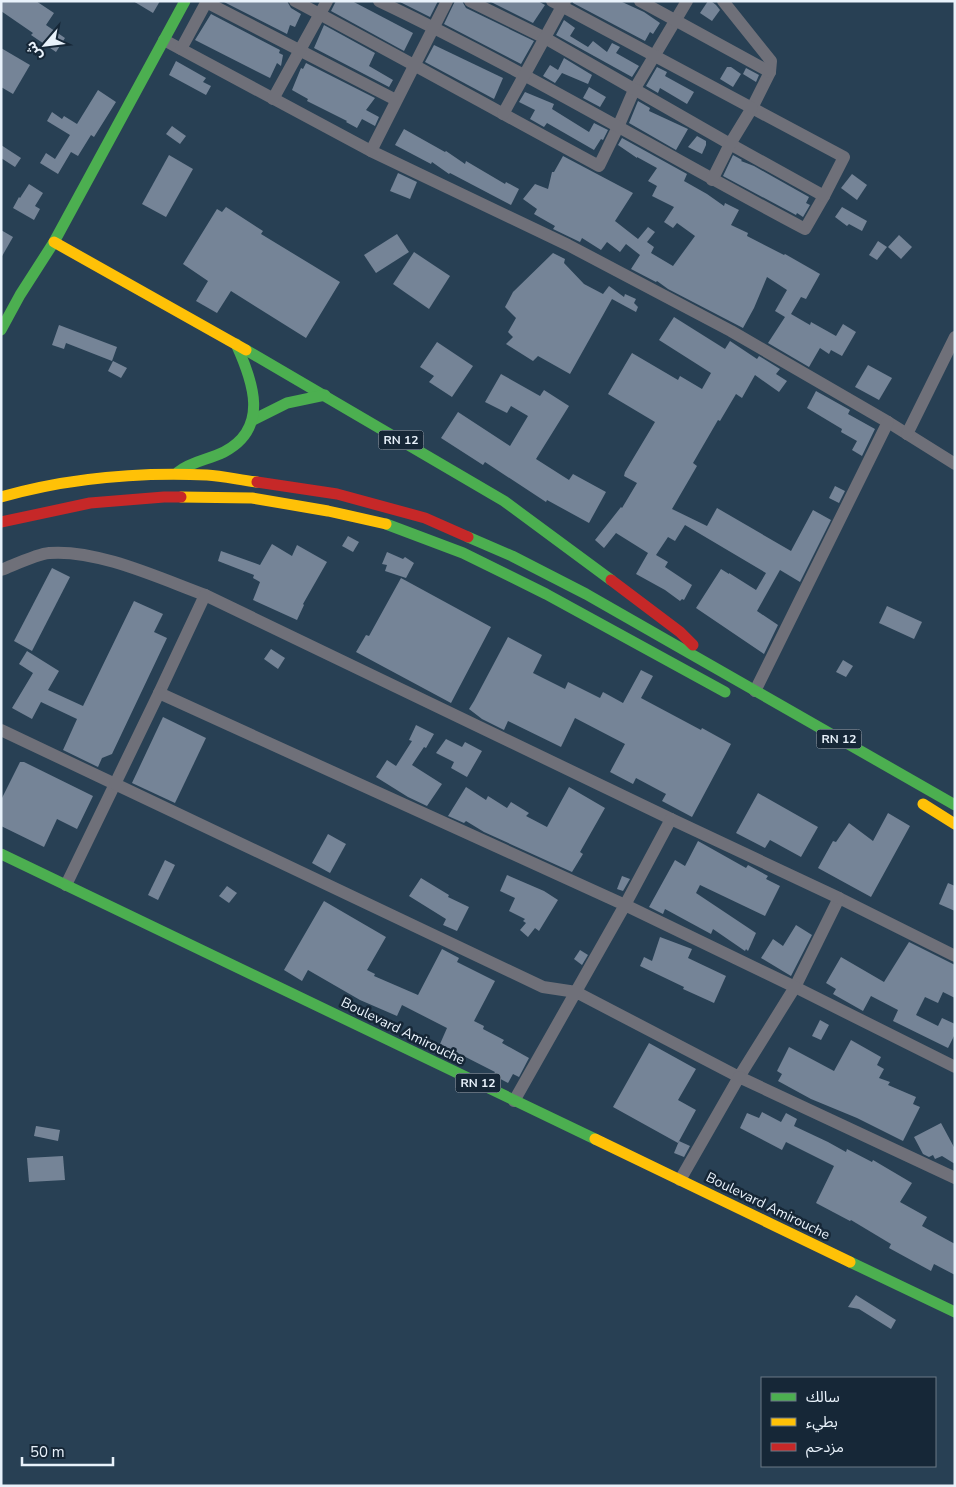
<svg xmlns="http://www.w3.org/2000/svg" width="956" height="1487" viewBox="0 0 956 1487" font-family="'Nunito Sans','Noto Sans Arabic',sans-serif">
  <style>
    .building { fill: #758497 }
    .lines { fill: none; stroke-linecap: round; stroke-linejoin: round }
    .street { stroke: #6f7079; stroke-width: 12 }
    .fast { stroke: #4caf50; stroke-width: 11 }
    .slow { stroke: #ffc107; stroke-width: 11 }
    .jam { stroke: #c62828; stroke-width: 11 }
    .labels { text-anchor: middle; dominant-baseline: central; stroke-width: 5; stroke-linejoin: round; paint-order: stroke }
    .shield { fill: #162737; stroke: #aab5c0; stroke-width: 1 }
    .shield-label { font-size: 12px; font-weight: bold; fill: #e9f2fb }
    .street-label { font-size: 14px; fill: #e9f2fb; stroke: #162737 }
  </style>
  <rect width="100%" height="100%" fill="#284054"/>
  <g class="building">
    <polygon points="1,1 36,1 54,13 46,25 65,38 56,52 31,35 33,33 1,11"/>
    <polygon points="133,1 160,1 153,13"/>
    <polygon points="222,1 287,1 291,8 301,14 295,27 290,25 287,34"/>
    <polygon points="336,1 352,1 413,33 404,51 331,11"/>
    <polygon points="398,1 438,1 430,17"/>
    <polygon points="455,1 462,1 466,8 534,41 521,64 444,24"/>
    <polygon points="489,1 538,1 545,5 533,23"/>
    <polygon points="573,1 620,1 644,12 660,23 653,34 650,32 645,41 573,3"/>
    <polygon points="708,1 711,1 716,5 720,10 712,21 700,13"/>
    <polygon points="211,14 280,50 279,53 283,55 281,66 277,63 270,78 195,40"/>
    <polygon points="564,20 575,28 570,36 588,47 593,41 607,52 612,43 620,47 616,53 639,66 632,77 556,35"/>
    <polygon points="324,25 375,53 369,66 393,80 389,87 314,48"/>
    <polygon points="434,45 503,78 494,99 425,62"/>
    <polygon points="1,48 30,65 13,94 1,87"/>
    <polygon points="564,58 592,75 588,84 562,73 555,83 543,76 550,65 558,70"/>
    <polygon points="176,61 206,78 203,82 211,86 206,95 169,75"/>
    <polygon points="306,63 375,98 366,110 379,117 375,126 362,119 357,128 346,122 347,121 307,101 308,99 292,90 301,68 303,69"/>
    <polygon points="657,67 667,72 665,76 694,92 687,104 660,88 658,93 646,86"/>
    <polygon points="727,67 731,67 741,74 733,87 720,79"/>
    <polygon points="746,68 759,75 756,82 743,74"/>
    <polygon points="589,87 606,97 600,107 583,98"/>
    <polygon points="98,90 116,102 94,137 91,135 78,156 71,152 58,174 40,163 46,153 55,159 70,135 47,121 52,112 62,119 64,116 77,124"/>
    <polygon points="525,92 554,104 552,109 589,132 594,123 608,130 603,140 601,139 594,150 547,123 544,127 530,119 535,110 519,102"/>
    <polygon points="638,101 650,108 649,111 688,129 676,150 629,123"/>
    <polygon points="172,126 186,136 180,144 166,134"/>
    <polygon points="404,129 445,152 446,151 465,164 466,161 505,184 506,182 519,189 511,205 450,173 449,174 432,162 431,164 395,145"/>
    <polygon points="697,136 706,141 706,145 702,154 688,147"/>
    <polygon points="622,138 687,174 684,181 707,194 724,206 725,203 739,210 731,225 748,233 747,236 784,255 785,254 820,274 806,299 801,297 791,314 810,325 811,322 836,336 843,324 856,332 842,356 831,350 829,354 820,348 809,367 768,343 785,317 775,311 787,290 767,277 754,308 743,328 668,289 657,281 656,282 631,269 640,255 626,244 620,252 607,242 601,250 582,238 580,242 553,229 555,226 534,214 537,209 523,199 535,184 548,189 552,172 554,172 563,156 633,193 615,221 638,239 648,227 655,232 647,242 654,247 651,253 673,266 695,236 677,223 673,228 664,222 674,207 652,196 657,186 648,181 657,168 637,157 637,158 618,145"/>
    <polygon points="1,145 21,158 15,167 1,158"/>
    <polygon points="169,155 193,169 166,217 142,204"/>
    <polygon points="733,155 742,160 741,161 754,166 809,197 806,203 810,205 803,217 797,213 796,215 723,176"/>
    <polygon points="398,173 417,182 410,199 390,191"/>
    <polygon points="852,174 867,185 857,200 841,188"/>
    <polygon points="29,184 43,193 35,206 40,209 34,220 13,208 19,197 20,198"/>
    <polygon points="226,207 263,231 261,234 340,282 306,338 231,291 217,313 196,301 208,281 183,264 217,209 222,212"/>
    <polygon points="842,207 867,221 862,231 849,224 847,226 835,217"/>
    <polygon points="1,230 13,237 1,258"/>
    <polygon points="397,234 409,252 376,273 364,255"/>
    <polygon points="899,235 912,247 901,259 888,247"/>
    <polygon points="878,241 887,247 877,260 869,255"/>
    <polygon points="414,252 450,276 429,309 393,284"/>
    <polygon points="553,253 565,259 564,263 584,284 603,294 609,286 624,297 625,294 636,299 634,303 638,307 636,312 612,299 570,374 538,356 533,361 506,344 513,337 508,332 516,318 505,307 513,292"/>
    <polygon points="674,317 725,349 730,341 757,359 759,356 780,369 776,374 787,381 779,392 755,375 742,398 736,394 720,421 718,420 693,463 697,466 672,509 707,526 717,508 791,551 813,510 831,520 800,582 780,570 757,611 778,625 764,654 696,608 721,569 729,574 729,573 756,590 766,573 685,525 675,541 668,537 656,555 668,562 665,567 692,585 684,600 682,599 680,601 665,590 636,574 648,553 616,533 604,548 595,540 621,507 622,508 637,483 624,476 625,472 655,422 608,394 632,353 678,380 680,376 702,389 711,373 659,340"/>
    <polygon points="59,325 117,347 112,361 66,343 64,349 52,345"/>
    <polygon points="437,342 473,366 452,397 429,382 434,376 420,367"/>
    <polygon points="113,361 127,368 121,378 108,371"/>
    <polygon points="868,365 892,378 879,400 855,387"/>
    <polygon points="501,374 540,396 544,390 569,406 536,459 569,480 573,474 606,492 589,523 547,500 546,502 485,462 483,465 441,438 458,412 510,446 528,416 511,406 507,413 485,402"/>
    <polygon points="816,391 850,410 848,414 875,429 862,456 852,450 857,441 841,432 842,429 807,408"/>
    <polygon points="835,486 845,491 839,503 829,498"/>
    <polygon points="348,536 359,542 353,552 342,546"/>
    <polygon points="272,544 292,556 297,545 327,562 303,604 304,605 297,620 253,600 260,582 253,578 254,575 218,561 221,551 260,565"/>
    <polygon points="387,552 403,559 405,557 414,563 406,578 385,571 387,565 382,564"/>
    <polygon points="52,568 70,577 32,651 14,641"/>
    <polygon points="401,578 491,627 451,703 356,652 366,635 369,636"/>
    <polygon points="134,601 163,614 154,632 167,638 112,754 102,758 98,767 63,750 77,719 41,702 32,719 12,708 33,673 19,664 27,651 59,671 48,690 83,706"/>
    <polygon points="887,606 922,622 914,639 879,623"/>
    <polygon points="508,637 542,655 533,673 565,689 568,682 600,698 603,692 623,703 641,670 653,676 641,698 701,730 702,728 731,744 692,817 662,801 666,794 636,778 633,784 610,772 625,744 575,718 561,747 508,721 504,730 482,719 469,709 474,701"/>
    <polygon points="271,649 285,658 278,669 264,659"/>
    <polygon points="843,660 853,666 846,677 836,672"/>
    <polygon points="163,717 206,738 175,803 132,783"/>
    <polygon points="416,725 434,734 426,748 424,747 412,765 442,784 427,806 408,797 376,777 387,760 396,766 412,741 409,740"/>
    <polygon points="446,739 462,747 465,742 482,751 467,777 451,768 454,762 436,753"/>
    <polygon points="20,762 24,762 93,796 77,829 57,819 44,847 1,826 1,800"/>
    <polygon points="466,787 486,800 488,796 507,808 511,802 529,813 526,816 547,827 569,787 605,808 580,852 583,854 572,872 484,832 466,821 464,823 448,816"/>
    <polygon points="758,793 818,827 801,857 770,840 765,848 736,833"/>
    <polygon points="888,813 910,826 871,897 818,868 833,841 836,842 849,823 873,841"/>
    <polygon points="328,834 346,844 330,873 312,863"/>
    <polygon points="698,841 746,868 748,865 768,876 766,879 780,886 765,916 700,885 696,893 756,933 748,951 746,949 745,951 713,929 711,934 665,909 663,914 649,907 675,860 685,866"/>
    <polygon points="165,860 175,865 158,900 148,895"/>
    <polygon points="507,875 544,891 558,900 539,931 535,928 528,937 520,930 526,923 523,921 525,919 509,911 515,898 500,891"/>
    <polygon points="622,876 630,879 623,891 617,889"/>
    <polygon points="421,878 449,895 448,897 469,907 457,931 443,925 446,919 409,896"/>
    <polygon points="948,883 955,886 955,911 939,904"/>
    <polygon points="227,886 237,893 229,903 219,896"/>
    <polygon points="324,901 386,937 367,970 375,974 374,976 418,995 442,949 459,958 457,962 495,981 474,1021 484,1026 483,1029 504,1040 502,1043 529,1058 519,1077 513,1074 508,1083 493,1075 495,1072 440,1044 447,1028 402,1005 397,1016 360,1000 308,970 302,981 284,970"/>
    <polygon points="796,925 812,935 791,976 761,958 773,939 783,946"/>
    <polygon points="660,937 692,949 688,958 726,976 714,1003 683,989 684,987 640,966 644,957 652,961"/>
    <polygon points="909,942 955,965 955,998 943,992 938,1003 925,997 916,1015 938,1026 942,1018 955,1024 955,1034 948,1048 893,1021 898,1010 871,996 863,1011 833,994 836,989 826,983 841,957 884,982"/>
    <polygon points="580,950 588,955 582,965 574,959"/>
    <polygon points="820,1020 829,1025 821,1040 812,1036"/>
    <polygon points="851,1040 881,1057 877,1065 884,1069 879,1078 890,1082 888,1085 916,1097 913,1104 920,1107 903,1141 857,1118 811,1099 778,1081 782,1074 777,1071 789,1047 834,1071"/>
    <polygon points="649,1043 696,1069 678,1100 696,1110 678,1143 613,1107"/>
    <polygon points="762,1112 781,1122 786,1113 797,1119 794,1126 828,1142 846,1152 847,1149 872,1162 873,1160 912,1183 900,1202 927,1217 922,1226 955,1244 955,1275 934,1264 931,1271 889,1248 891,1244 851,1220 850,1221 816,1203 834,1166 786,1142 782,1150 740,1128 747,1113 759,1118"/>
    <polygon points="941,1123 955,1149 955,1164 942,1156 935,1159 933,1155 929,1157 923,1154 914,1137"/>
    <polygon points="36,1126 60,1130 58,1141 34,1136"/>
    <polygon points="679,1141 690,1146 684,1157 674,1153"/>
    <polygon points="63,1156 65,1180 29,1182 27,1158"/>
    <polygon points="856,1295 896,1320 891,1329 859,1309 848,1307"/>
  </g>
  <g class="lines">
    <g class="street">
      <path d="M295,1C397,55 497,111 599,166L618,127L634,90L687,1"/>
      <path d="M379,1C524,70 663,154 805,229L824,196"/>
      <polyline points="470,1 545,38 730,144 824,196 844,157 752,108 770,72 771,61 723,1"/>
      <polyline points="552,1 752,108 730,144 712,180"/>
      <polyline points="640,1 770,72"/>
      <polyline points="206,2 396,100"/>
      <polyline points="164,40 371,151 568,245 731,331 888,422 955,464"/>
      <polyline points="181,49 207,1"/>
      <polyline points="273,99 327,1"/>
      <polyline points="503,114 565,1"/>
      <polyline points="371,151 447,1"/>
      <polyline points="907,434 955,337"/>
      <path d="M1,570C14,565 37,554 49,553C97,549 159,578 205,595"/>
      <polyline points="755,691 888,422"/>
      <polyline points="159,693 205,595 671,819"/>
      <polyline points="1,730 115,784 66,885"/>
      <polyline points="955,956 839,898 795,987 955,1067"/>
      <polyline points="514,1101 625,905 159,693 115,784 543,987 576,992 739,1077 795,987 625,905 671,819 839,898"/>
      <polyline points="680,1180 739,1077 955,1178"/>
    </g>
    <g class="fast">
      <polyline points="1,330 20,295 54,242 185,1"/>
      <polyline points="246,350 504,501 611,580"/>
      <polyline points="253,420 287,403 325,395"/>
      <path d="M178,472C192,461 208,460 224,452C270,428 253,381 236,344"/>
      <polyline points="386,524 463,553 546,594 725,692"/>
      <polyline points="468,537 512,556 586,594 955,805"/>
      <polyline points="1,854 595,1139"/>
      <polyline points="850,1262 955,1312"/>
    </g>
    <g class="slow">
      <polyline points="54,242 246,350"/>
      <path d="M1,497C68,478 137,472 207,475C223,476 240,480 257,482"/>
      <polyline points="181,497 252,498 328,511 386,524"/>
      <polyline points="923,804 955,824"/>
      <polyline points="595,1139 850,1262"/>
    </g>
    <g class="jam">
      <polyline points="257,482 337,494 425,518 468,537"/>
      <polyline points="1,522 90,503 164,497 181,497"/>
      <polyline points="611,580 680,632 693,645"/>
    </g>
  </g>
  <g class="labels">
    <g class="shield">
      <rect x="378.5" y="430.5" width="45" height="19" rx="4"/>
      <rect x="816.5" y="729.5" width="45" height="19" rx="4"/>
      <rect x="455.5" y="1073.5" width="45" height="19" rx="4"/>
    </g>
    <g class="shield-label">
      <text x="401" y="440">RN 12</text>
      <text x="839" y="739">RN 12</text>
      <text x="478" y="1083">RN 12</text>
    </g>
    <g class="street-label">
      <text transform="translate(403 1031) rotate(26)">Boulevard Amirouche</text>
      <text transform="translate(768 1206) rotate(26)">Boulevard Amirouche</text>
    </g>
  </g>
  <rect width="956" height="1487" fill="none" stroke="#e9f2fb" stroke-width="5"/>
  <rect x="761" y="1377" width="175" height="90" fill="#162737" stroke="#6a7885"/>
  <rect x="771" y="1393" width="25" height="8" fill="#4caf50" stroke="#6a7885"/>
  <text x="806" y="1402" font-size="15" fill="#e9f2fb">سالك</text>
  <rect x="771" y="1418" width="25" height="8" fill="#ffc107" stroke="#6a7885"/>
  <text x="806" y="1427" font-size="15" fill="#e9f2fb">بطيء</text>
  <rect x="771" y="1443" width="25" height="8" fill="#c62828" stroke="#6a7885"/>
  <text x="806" y="1452" font-size="15" fill="#e9f2fb">مزدحم</text>
  <g transform="translate(45 45) rotate(242)" stroke="#162737" stroke-width="4" paint-order="stroke">
  <path d="M0-4L9 19L0 12L-9 19Z" fill="#e9f2fb"/>
  <text y="-8" font-size="14" font-weight="bold" text-anchor="middle" fill="#e9f2fb">ش</text>
  </g>
  <path d="M22 1457v8h91v-8" fill="none" stroke="#e9f2fb" stroke-width="2.5"/>
  <text x="30" y="1457" font-size="15" fill="#e9f2fb" stroke="#162737" stroke-width="4" paint-order="stroke">50 m</text>
</svg>
